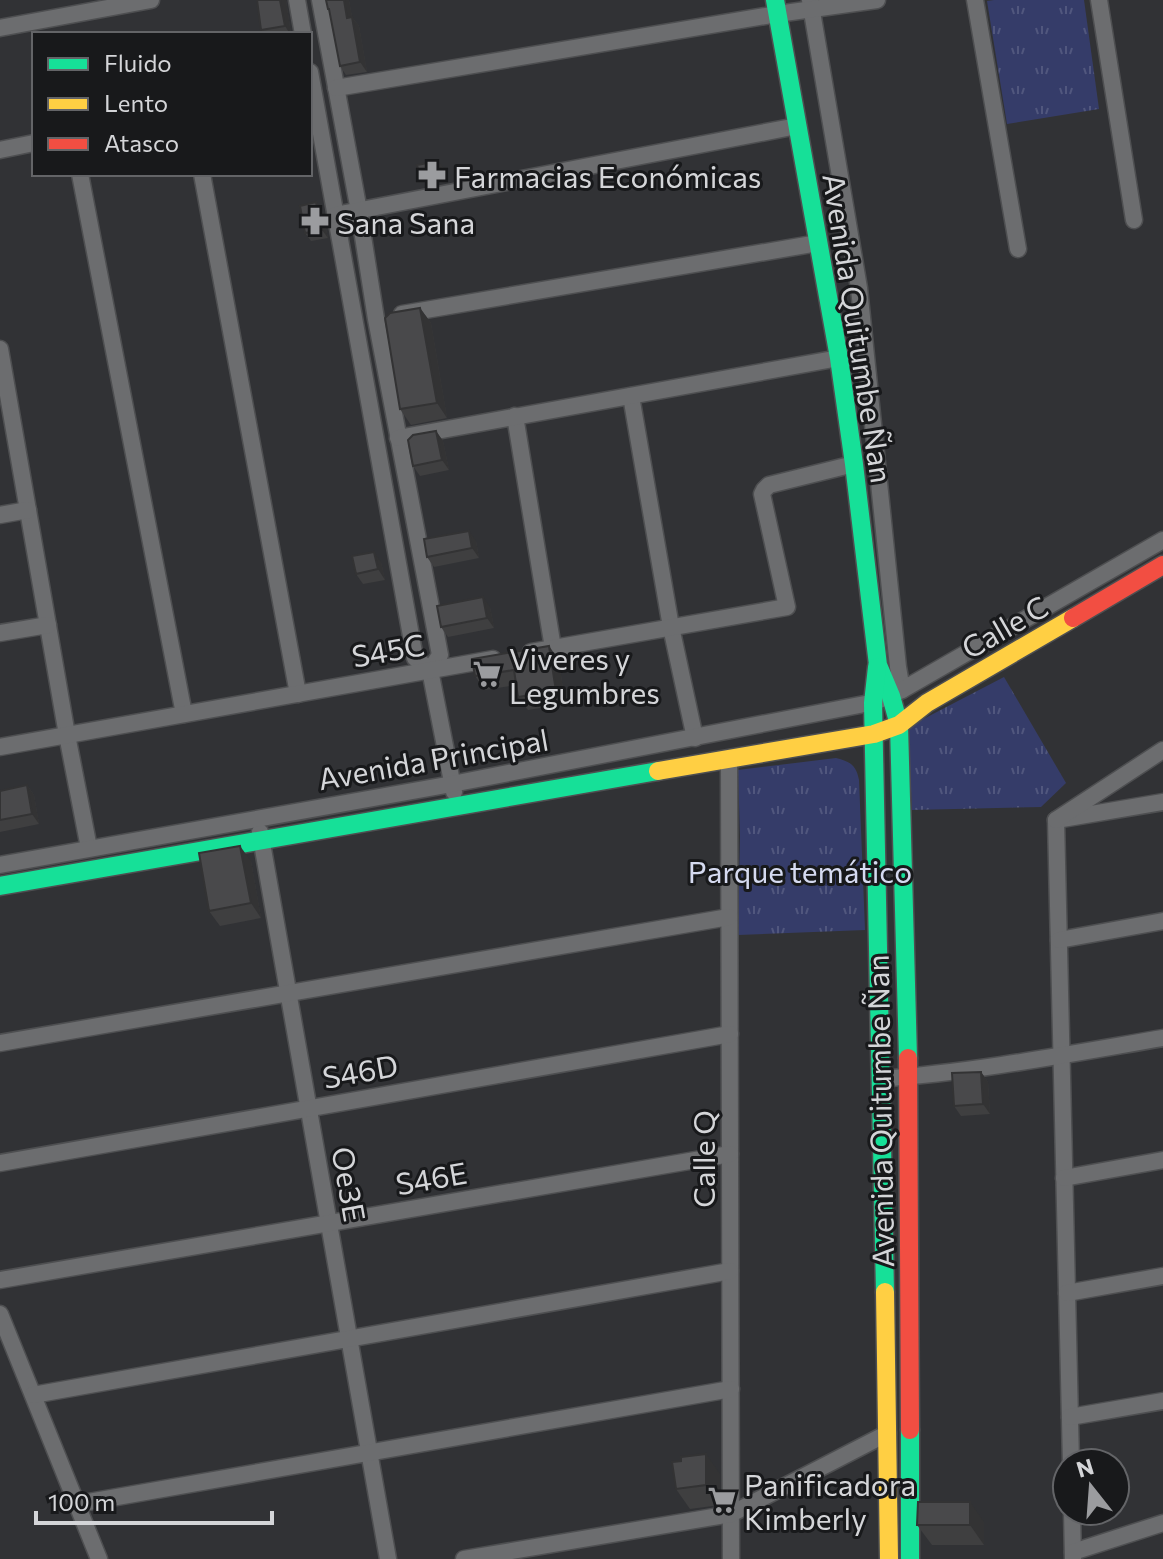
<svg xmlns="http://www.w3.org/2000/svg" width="1163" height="1559" viewBox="0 0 1163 1559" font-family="Commissioner,sans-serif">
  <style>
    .park { fill: url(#park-tufts) }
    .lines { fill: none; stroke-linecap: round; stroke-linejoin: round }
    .street-casing { stroke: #4e4f51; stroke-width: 19 }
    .fast-casing { stroke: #4e4f51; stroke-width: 21 }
    .slow-casing { stroke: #4e4f51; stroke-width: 21 }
    .jam-casing { stroke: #4e4f51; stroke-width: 21 }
    .street { stroke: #6c6d6f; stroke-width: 16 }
    .fast { stroke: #16e098; stroke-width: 18 }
    .slow { stroke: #ffcf43; stroke-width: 18 }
    .jam { stroke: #f24e42; stroke-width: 18 }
    .wall { fill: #3f3f40 }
    .shaded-wall { fill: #333334 }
    .building { fill: #49494b; stroke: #333334; stroke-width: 2 }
    .labels { text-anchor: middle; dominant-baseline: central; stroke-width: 6; stroke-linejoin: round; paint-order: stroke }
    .poi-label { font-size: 30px; fill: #d4d5d8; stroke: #18191b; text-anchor: start }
    .street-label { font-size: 30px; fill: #d4d5d8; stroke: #18191b }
    .park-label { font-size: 30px; fill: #d5daf0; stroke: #18191b }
  </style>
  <defs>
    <pattern id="park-tufts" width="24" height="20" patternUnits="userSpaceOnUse" patternTransform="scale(2)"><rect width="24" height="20" fill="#353c69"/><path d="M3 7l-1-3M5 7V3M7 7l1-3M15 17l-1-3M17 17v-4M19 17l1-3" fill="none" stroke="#51577e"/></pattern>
  </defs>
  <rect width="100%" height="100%" fill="#313235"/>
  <g class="park">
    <polygon points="994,0 1084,0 1099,109 1007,124 987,1"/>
    <polygon points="1004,677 1066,783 1041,807 912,810 908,727"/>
    <path d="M836,758C851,762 856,765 859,780L865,930L738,935L740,836L738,770Z"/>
  </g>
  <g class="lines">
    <defs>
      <g id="street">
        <polyline points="297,0 303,34"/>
        <polyline points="320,0 359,211 376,319 440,655 430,670"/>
        <polyline points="810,0 859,288 898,667 902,690"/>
        <polyline points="975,0 1018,249"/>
        <polyline points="1099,0 1134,220"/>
        <polyline points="0,28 151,0"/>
        <polyline points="310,72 415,658 430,670 454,792"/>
        <polyline points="336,88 777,14 877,0"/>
        <polyline points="0,150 34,143"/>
        <polyline points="80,174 184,714"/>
        <polyline points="202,174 298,694"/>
        <polyline points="335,215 797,126"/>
        <polyline points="402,314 818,243"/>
        <polyline points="0,349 67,735 89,848"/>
        <polyline points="631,396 671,627 695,738"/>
        <polyline points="515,416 553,648"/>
        <polyline points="398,438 839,358"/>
        <polyline points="0,515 28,510"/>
        <polyline points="0,633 48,625"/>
        <polyline points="531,652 787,607 762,494 764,490 769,485 854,464"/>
        <polyline points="0,747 493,659"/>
        <polyline points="729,760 731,1559"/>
        <polyline points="1062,819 1163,802"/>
        <polyline points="1056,820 1071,1463"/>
        <polyline points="1056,820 1163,750"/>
        <polyline points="260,832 388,1559"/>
        <polyline points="0,865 452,784 875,702 902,690 1163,540"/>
        <polyline points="1059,940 1163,921"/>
        <polyline points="0,1043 729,917"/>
        <path d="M880,1079C975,1072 1069,1054 1163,1038"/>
        <polyline points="0,1163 730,1034"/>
        <polyline points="1064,1178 1163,1160"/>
        <polyline points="0,1280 730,1154"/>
        <polyline points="1067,1293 1163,1276"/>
        <polyline points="0,1314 99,1559"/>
        <polyline points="33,1395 730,1271"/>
        <polyline points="1070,1417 1163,1401"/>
        <polyline points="77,1504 731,1389"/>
        <polyline points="1072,1511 1073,1559"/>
        <polyline points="1073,1552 1163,1523"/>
        <polyline points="464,1559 731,1514 888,1433"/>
      </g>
      <g id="fast">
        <polyline points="775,0 839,358 854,464 878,665 891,696 899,725 908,1058"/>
        <polyline points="877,667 873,703 885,1292"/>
        <polyline points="0,886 658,771"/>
        <polyline points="910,1430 910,1559"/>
      </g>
      <g id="slow">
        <polyline points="658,771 874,734 899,725 927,703 1073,618"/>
        <polyline points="885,1292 889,1559"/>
      </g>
      <g id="jam">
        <polyline points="1073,618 1163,565"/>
        <polyline points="908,1058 910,1430"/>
      </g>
    </defs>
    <use href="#street" class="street-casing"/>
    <use href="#fast" class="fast-casing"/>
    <use href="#slow" class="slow-casing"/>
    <use href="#jam" class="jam-casing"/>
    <use href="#street" class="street"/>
    <use href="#fast" class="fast"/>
    <use href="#slow" class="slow"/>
    <use href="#jam" class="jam"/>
  </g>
  <g class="wall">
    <polygon points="286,0 291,34 264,34 261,30"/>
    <polygon points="349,0 352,17 359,26 367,72 346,75 340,66 330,12 328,9"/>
    <polygon points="442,166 444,179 423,182 420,177"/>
    <polygon points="316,202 322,210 328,238 311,241 305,233"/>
    <polygon points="420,308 431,323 447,418 411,425 400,409"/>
    <polygon points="436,431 443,441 449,470 420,476 413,466"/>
    <polygon points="476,541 479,558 434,567 427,557"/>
    <polygon points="381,562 385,580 363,584 356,574"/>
    <polygon points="490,607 494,628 448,637 441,627"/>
    <polygon points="559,660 565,704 528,710 518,697 516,685 485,690 475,676"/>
    <polygon points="27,785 34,795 39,824 0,832 0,791"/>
    <polygon points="251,861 261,918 220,926 209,911"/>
    <polygon points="981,1072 988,1082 990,1114 961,1116 954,1106"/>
    <polygon points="720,1474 720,1505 690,1509 676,1489"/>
    <polygon points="984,1522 984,1545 932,1545 917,1525"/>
  </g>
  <g class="shaded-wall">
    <polygon points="280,0 286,0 291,34 290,34 285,26"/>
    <polygon points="344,0 349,0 353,22 352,17 359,26 367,72 360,62 347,18"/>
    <polygon points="438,161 442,166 444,179 440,174"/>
    <polygon points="316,202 322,210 328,238 322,230"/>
    <polygon points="420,308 431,323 447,418 437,403"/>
    <polygon points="436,431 443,441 449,470 442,460"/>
    <polygon points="469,531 476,541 479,558 472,548"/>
    <polygon points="374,552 381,562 385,580 378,569"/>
    <polygon points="483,597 490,607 494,628 487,618"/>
    <polygon points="549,646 559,660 565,704 556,691"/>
    <polygon points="27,785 34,795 39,824 32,814"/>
    <polygon points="240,846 251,861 261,918 251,903"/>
    <polygon points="981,1072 988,1082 990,1114 983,1104"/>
    <polygon points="706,1454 720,1474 720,1505 706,1485"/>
    <polygon points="970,1502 984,1522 984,1545 970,1525"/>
  </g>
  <g class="building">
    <polygon points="257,0 280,0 285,26 261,30"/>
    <polygon points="326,0 344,0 347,18 352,17 360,62 340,66 329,9 328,9"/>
    <polygon points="438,161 440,174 420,177 417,165"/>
    <polygon points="316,202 322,230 305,233 300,206"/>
    <polygon points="420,308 437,403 400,409 385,318 390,313"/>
    <polygon points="436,431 442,460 413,466 408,440 413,435"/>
    <polygon points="469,531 472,548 427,557 424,539"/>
    <polygon points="374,552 378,569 356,574 352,556"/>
    <polygon points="483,597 487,618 441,627 437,606"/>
    <polygon points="549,646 556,691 518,697 514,670 475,676 472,659"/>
    <polygon points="27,785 32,814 0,820 0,791"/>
    <polygon points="240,846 251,903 209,911 199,853"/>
    <polygon points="981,1072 983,1104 954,1106 952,1073"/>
    <polygon points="706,1454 706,1485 676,1489 672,1462 681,1461 681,1457"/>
    <polygon points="918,1502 970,1502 970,1525 917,1525"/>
  </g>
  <defs>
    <symbol id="pharmacy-bare" viewBox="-9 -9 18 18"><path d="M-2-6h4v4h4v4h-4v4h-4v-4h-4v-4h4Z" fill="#9b9c9f" stroke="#18191b" stroke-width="2.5" paint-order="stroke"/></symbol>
    <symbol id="supermarket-bare" viewBox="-9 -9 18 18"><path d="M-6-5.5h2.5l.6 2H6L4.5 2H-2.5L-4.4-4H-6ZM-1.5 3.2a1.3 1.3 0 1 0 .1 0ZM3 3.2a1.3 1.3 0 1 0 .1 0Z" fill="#9b9c9f" stroke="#18191b" stroke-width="2.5" paint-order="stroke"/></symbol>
  </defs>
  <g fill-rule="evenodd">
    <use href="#pharmacy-bare" x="412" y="155" width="40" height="40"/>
    <use href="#pharmacy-bare" x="295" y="201" width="40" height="40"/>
    <use href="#supermarket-bare" x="467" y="654" width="40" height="40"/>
    <use href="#supermarket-bare" x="702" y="1480" width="40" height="40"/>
  </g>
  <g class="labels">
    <g class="poi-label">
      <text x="454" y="175">Farmacias Económicas</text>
      <text x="337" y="221">Sana Sana</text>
      <text x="509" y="657">Viveres y<tspan x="509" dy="34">Legumbres</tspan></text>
      <text x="744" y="1483">Panificadora<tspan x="744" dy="34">Kimberly</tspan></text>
    </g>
    <g class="street-label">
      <text transform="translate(859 328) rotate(81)">Avenida Quitumbe Ñan</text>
      <text transform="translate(1004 626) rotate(-30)">Calle C</text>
      <text transform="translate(388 649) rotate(-10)">S45C</text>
      <text transform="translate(433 758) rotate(-10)">Avenida Principal</text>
      <text transform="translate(360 1070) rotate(-10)">S46D</text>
      <text transform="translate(879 1111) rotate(-91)">Avenida Quitumbe Ñan</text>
      <text transform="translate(702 1159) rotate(-90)">Calle Q</text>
      <text transform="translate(431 1177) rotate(-10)">S46E</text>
      <text transform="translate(350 1184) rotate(80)">Oe3E</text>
    </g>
    <g class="park-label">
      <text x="800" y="870">Parque temático</text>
    </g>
  </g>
  <rect x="32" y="32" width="280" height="144" fill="#18191b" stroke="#636467" stroke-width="2"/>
  <rect x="48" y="58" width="40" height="12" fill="#16e098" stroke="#636467" stroke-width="2"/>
  <text x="104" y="72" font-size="24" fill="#d4d5d8">Fluido</text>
  <rect x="48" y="98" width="40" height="12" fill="#ffcf43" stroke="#636467" stroke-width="2"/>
  <text x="104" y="112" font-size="24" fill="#d4d5d8">Lento</text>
  <rect x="48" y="138" width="40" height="12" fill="#f24e42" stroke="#636467" stroke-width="2"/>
  <text x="104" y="152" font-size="24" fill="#d4d5d8">Atasco</text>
  <g transform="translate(1091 1487) rotate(343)"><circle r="38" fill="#18191b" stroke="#636467" stroke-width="2"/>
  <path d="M0-6L14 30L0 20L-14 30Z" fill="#9b9c9f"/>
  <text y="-12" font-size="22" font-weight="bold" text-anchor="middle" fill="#d4d5d8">N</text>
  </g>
  <path d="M36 1511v12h236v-12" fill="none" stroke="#d4d5d8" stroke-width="4"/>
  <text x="48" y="1511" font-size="24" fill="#d4d5d8" stroke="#18191b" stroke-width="6" paint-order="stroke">100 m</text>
</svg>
